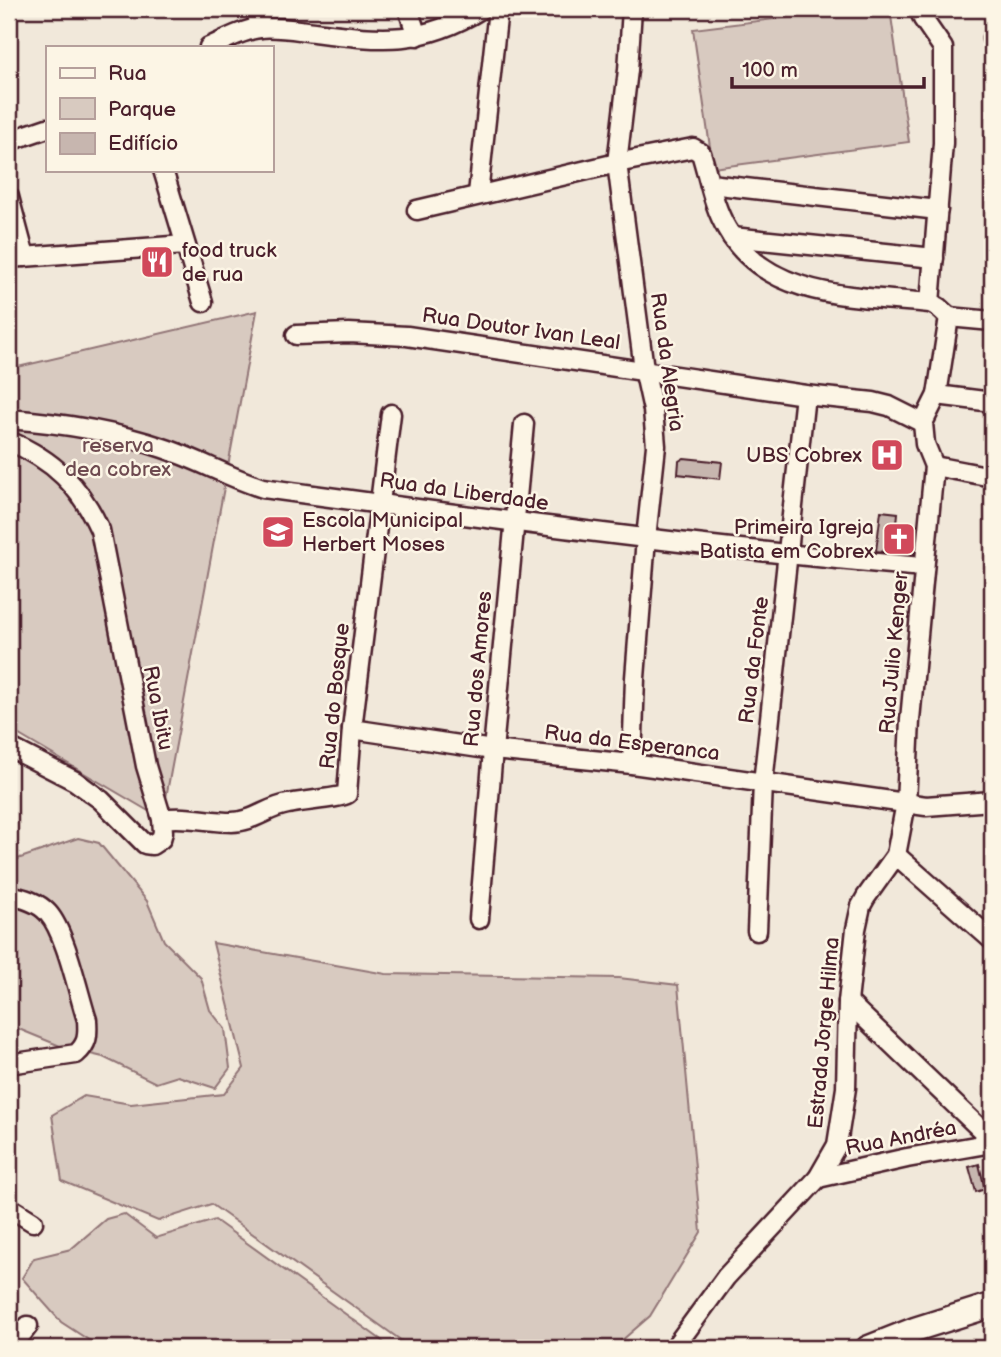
<svg xmlns="http://www.w3.org/2000/svg" width="1001" height="1357" viewBox="0 0 1001 1357" font-family="'Balsamiq Sans',sans-serif">
  <style>
    .green { fill: #d8cac0; stroke: #917476; stroke-width: 2 }
    .building { fill: #c7b6af; stroke: #4a1f2b; stroke-width: 2 }
    .lines { fill: none; stroke-linecap: round; stroke-linejoin: round }
    .minor-casing { stroke: #4a1f2b; stroke-width: 23 }
    .major-casing { stroke: #4a1f2b; stroke-width: 28 }
    .minor { stroke: #fcf5e5; stroke-width: 18 }
    .major { stroke: #fcf5e5; stroke-width: 23 }
    .labels { text-anchor: middle; dominant-baseline: central; stroke-width: 5; stroke-linejoin: round; paint-order: stroke }
    .poi-label { font-size: 21px; fill: #4a1f2b; stroke: #fcf5e5; text-anchor: start }
    .street-label { font-size: 21px; fill: #4a1f2b; stroke: #fcf5e5 }
    .park-label { font-size: 21px; fill: #6e4a50; stroke: #fcf5e5 }
  </style>
  <rect width="100%" height="100%" fill="#f1e8da"/>
  <filter id="ink" filterUnits="userSpaceOnUse"><feTurbulence type="fractalNoise" baseFrequency=".0143" numOctaves="2"/><feDisplacementMap in="SourceGraphic" scale="14" xChannelSelector="R" yChannelSelector="G"/><feConvolveMatrix kernelMatrix="1 2 1 2 8 2 1 2 1" color-interpolation-filters="sRGB"/></filter>
  <g filter="url(#ink)">
    <g class="green">
      <polygon points="856,9 890,9 909,142 713,168 693,29"/>
      <polygon points="257,311 162,819 9,729 9,369"/>
      <polygon points="78,838 99,843 147,901 164,941 201,978 210,1010 225,1029 230,1068 215,1088 178,1076 156,1083 103,1057 65,1048 9,1025 9,862"/>
      <polygon points="213,943 386,974 619,978 678,985 701,1232 650,1316 613,1348 516,1348 500,1343 402,1341 211,1204 158,1221 62,1181 52,1115 84,1096 131,1104 224,1094 244,1068"/>
      <polygon points="124,1214 156,1238 215,1220 380,1339 389,1348 101,1348 61,1322 22,1278 34,1258 71,1249 106,1219"/>
    </g>
    <g class="building">
      <polygon points="684,458 722,462 720,479 678,474 679,461"/>
      <polygon points="881,511 898,513 897,524 917,526 914,555 876,551"/>
      <polygon points="979,1164 985,1189 976,1192 969,1167"/>
    </g>
    <g class="lines">
      <defs>
        <g id="minor">
          <polyline points="256,9 260,28"/>
          <polyline points="408,9 417,36"/>
          <polyline points="632,9 628,70 617,163 644,369 653,410 656,446 646,538 635,678 632,764"/>
          <polyline points="919,9 923,19 943,48 943,143 930,303"/>
          <polyline points="992,38 992,39"/>
          <path d="M209,47C225,40 242,30 260,28C277,26 297,30 314,32C380,40 422,46 481,9"/>
          <polyline points="9,141 47,128"/>
          <polyline points="163,170 203,302"/>
          <polyline points="710,184 938,210"/>
          <polyline points="478,194 498,9"/>
          <polyline points="9,197 25,257"/>
          <path d="M417,210L617,163L693,148L701,153C709,178 713,206 727,229C767,300 859,296 930,303L938,307L949,317"/>
          <polyline points="732,237 934,258"/>
          <polyline points="9,258 185,245"/>
          <polyline points="949,317 992,321"/>
          <polyline points="296,335 349,333 407,336 805,395 873,402 889,406 923,423"/>
          <polyline points="937,395 992,402"/>
          <path d="M9,419C61,423 113,431 163,448C197,459 228,477 263,488C483,518 702,548 923,567"/>
          <path d="M9,441C54,460 80,486 100,530L146,766L162,819L163,832L161,839L152,845L145,844L101,800L75,781L9,747"/>
          <polyline points="934,466 992,477"/>
          <polyline points="352,729 493,750 632,764 926,806 992,801"/>
          <path d="M162,819C186,815 208,822 232,822C253,822 268,807 288,804C300,801 341,798 347,794L352,729L391,414"/>
          <polyline points="896,855 992,940"/>
          <path d="M9,895C23,898 38,902 48,913C66,933 78,993 87,1020C88,1035 88,1044 76,1054L9,1064"/>
          <polyline points="479,919 493,750 524,424"/>
          <polyline points="757,931 763,783 805,395"/>
          <polyline points="848,1002 992,1140"/>
          <polyline points="818,1178 907,1158 992,1143"/>
          <polyline points="9,1207 33,1222"/>
          <polyline points="11,1348 28,1326"/>
          <polyline points="674,1348 726,1277 818,1178 837,1145 846,1088 848,1002 856,929 861,906 866,897 896,855 906,803 910,720 934,466 925,444 923,423 937,395 949,317"/>
        </g>
        <polyline id="major" points="868,1348 916,1329 992,1305"/>
      </defs>
      <use href="#minor" class="minor-casing"/>
      <use href="#major" class="major-casing"/>
      <use href="#minor" class="minor"/>
      <use href="#major" class="major"/>
    </g>
  </g>
  <defs>
    <symbol id="restaurant-square" viewBox="-11 -11 22 22"><rect x="-9" y="-9" width="18" height="18" rx="4" fill="#d1495b" stroke="#fcf5e5"/><path d="M-5-6h1v4h1v-4h1v4h1v-4h1v5L-1.5 .5V6h-2V.5L-5-1ZM5-6V6H3V1.5H1.5Q1.5-4 5-6Z" fill="#fff"/></symbol>
    <symbol id="hospital-square" viewBox="-11 -11 22 22"><rect x="-9" y="-9" width="18" height="18" rx="4" fill="#d1495b" stroke="#fcf5e5"/><path d="M-5-5h3v3.5h4V-5h3V5h-3V1.5h-4V5h-3Z" fill="#fff"/></symbol>
    <symbol id="school-square" viewBox="-11 -11 22 22"><rect x="-9" y="-9" width="18" height="18" rx="4" fill="#d1495b" stroke="#fcf5e5"/><path d="M0-5L7-2L0 1L-7-2ZM-4 1L0 2.5L4 1V4Q0 6-4 4Z" fill="#fff"/></symbol>
    <symbol id="church-square" viewBox="-11 -11 22 22"><rect x="-9" y="-9" width="18" height="18" rx="4" fill="#d1495b" stroke="#fcf5e5"/><path d="M-1.2-6h2.4v3.5h3.3v2.4h-3.3V6h-2.4V-.1h-3.3v-2.4h3.3Z" fill="#fff"/></symbol>
  </defs>
  <g fill-rule="evenodd">
    <use href="#restaurant-square" x="138" y="243" width="38" height="38"/>
    <use href="#hospital-square" x="868" y="436" width="38" height="38"/>
    <use href="#school-square" x="259" y="513" width="38" height="38"/>
    <use href="#church-square" x="880" y="520" width="38" height="38"/>
  </g>
  <g class="labels">
    <g class="poi-label">
      <text x="182" y="250">food truck<tspan x="182" dy="24">de rua</tspan></text>
      <text x="862" y="455" text-anchor="end">UBS Cobrex</text>
      <text x="302" y="520">Escola Municipal<tspan x="302" dy="24">Herbert Moses</tspan></text>
      <text x="874" y="527" text-anchor="end">Primeira Igreja<tspan x="874" dy="24">Batista em Cobrex</tspan></text>
    </g>
    <g class="street-label">
      <text transform="translate(521 329) rotate(8)">Rua Doutor Ivan Leal</text>
      <text transform="translate(667 362) rotate(82)">Rua da Alegria</text>
      <text transform="translate(464 492) rotate(8)">Rua da Liberdade</text>
      <text transform="translate(894 653) rotate(-85)">Rua Julio Kenger</text>
      <text transform="translate(754 660) rotate(-83)">Rua da Fonte</text>
      <text transform="translate(478 669) rotate(-85)">Rua dos Amores</text>
      <text transform="translate(335 696) rotate(-84)">Rua do Bosque</text>
      <text transform="translate(158 708) rotate(79)">Rua Ibitu</text>
      <text transform="translate(632 743) rotate(7)">Rua da Esperanca</text>
      <text transform="translate(824 1033) rotate(-85)">Estrada Jorge Hilma</text>
      <text transform="translate(901 1138) rotate(-11)">Rua Andréa</text>
    </g>
    <g class="park-label">
      <text x="118" y="445">reserva<tspan x="118" dy="24">dea cobrex</tspan></text>
    </g>
  </g>
  <rect width="1001" height="1357" fill="none" stroke="#fcf5e5" stroke-width="35"/>
  <rect x="18" y="18" width="966" height="1322" fill="none" stroke="#4a1f2b" stroke-width="2.5" filter="url(#ink)"/>
  <rect x="46" y="46" width="228" height="126" fill="#fcf5e5" stroke="#b59f9b" stroke-width="2"/>
  <rect x="60" y="68" width="35" height="10" fill="#fcf5e5" stroke="#b59f9b" stroke-width="2"/>
  <text x="108" y="80" font-size="21" fill="#4a1f2b">Rua</text>
  <rect x="60" y="98" width="35" height="21" fill="#d8cac0" stroke="#b59f9b" stroke-width="2"/>
  <text x="108" y="116" font-size="21" fill="#4a1f2b">Parque</text>
  <rect x="60" y="133" width="35" height="21" fill="#c7b6af" stroke="#b59f9b" stroke-width="2"/>
  <text x="108" y="150" font-size="21" fill="#4a1f2b">Edifício</text>
  <path d="M732 77v10h192v-10" fill="none" stroke="#4a1f2b" stroke-width="3.5"/>
  <text x="742" y="77" font-size="21" fill="#4a1f2b" stroke="#fcf5e5" stroke-width="5" paint-order="stroke">100 m</text>
</svg>
